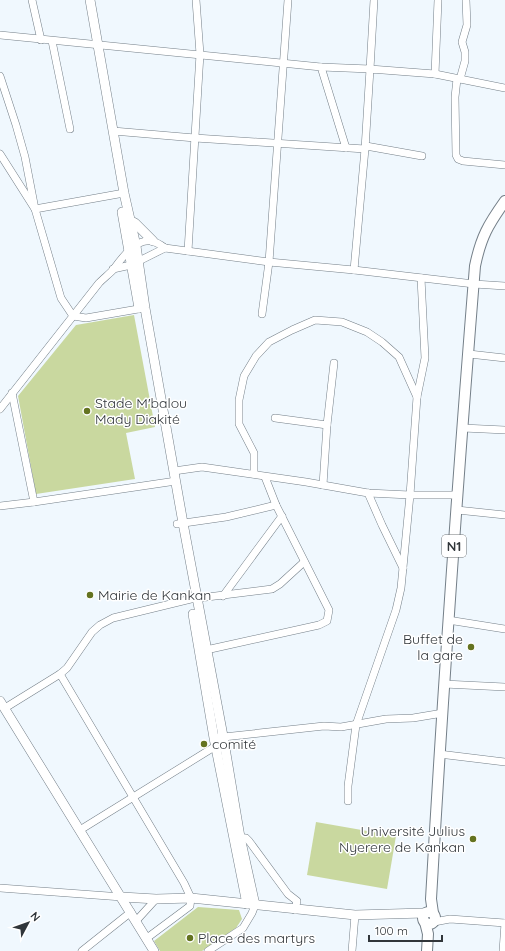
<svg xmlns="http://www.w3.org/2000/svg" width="505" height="951" viewBox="0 0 505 951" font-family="Quicksand,sans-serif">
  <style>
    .green { fill: #c9d89f }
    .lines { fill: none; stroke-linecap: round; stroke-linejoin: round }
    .minor-casing { stroke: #747f88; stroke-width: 8 }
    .major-casing { stroke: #747f88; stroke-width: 10 }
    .highway-casing { stroke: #747f88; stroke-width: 12 }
    .minor { stroke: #fff; stroke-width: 7 }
    .major { stroke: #fff; stroke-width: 9 }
    .highway { stroke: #fff; stroke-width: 10 }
    .poi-dot { fill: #647320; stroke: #fff; stroke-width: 1.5 }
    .labels { text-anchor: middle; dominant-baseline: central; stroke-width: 3; stroke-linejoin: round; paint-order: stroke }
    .shield { fill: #fff; stroke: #6f7275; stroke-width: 1 }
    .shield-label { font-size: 13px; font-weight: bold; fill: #31363a }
    .poi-label { font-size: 14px; fill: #31363a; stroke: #fff; text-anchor: start }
  </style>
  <rect width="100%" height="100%" fill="#f0f8fe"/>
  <g class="green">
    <polygon points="134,315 155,427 126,433 135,479 36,494 18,396 76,325"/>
    <polygon points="316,822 396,836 387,889 307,875"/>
    <polygon points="198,907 239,910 242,919 236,928 202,951 160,951 154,941"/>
  </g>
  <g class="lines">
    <defs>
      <g id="minor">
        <polyline points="32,0 41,40"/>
        <polyline points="0,35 321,67 346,148"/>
        <polyline points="52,41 70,129"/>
        <polyline points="321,67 370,69 374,0"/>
        <polyline points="435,74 438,0"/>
        <polyline points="0,76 16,125 25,157 35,209 61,298 73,316 86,318 144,308"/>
        <polyline points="457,79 455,97 456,155 458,159 463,161 505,165"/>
        <polyline points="460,79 465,61 465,52 462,42 467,25 466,0"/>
        <polyline points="113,131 195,138 365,149"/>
        <polyline points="366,146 422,156"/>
        <polyline points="0,154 35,209 124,193"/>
        <polyline points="188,251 200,54 196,0"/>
        <polyline points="113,269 131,265 165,248"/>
        <polyline points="354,270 365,149 370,69 435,74 505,88"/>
        <polyline points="262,314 269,262 288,0"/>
        <polyline points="469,354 505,358"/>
        <polyline points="12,393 34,502"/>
        <path d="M0,409L99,283C103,279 109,274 113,270C121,259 135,239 151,241C156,242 161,245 165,248L269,262L354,270L474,284L505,286"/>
        <polyline points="275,418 327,425"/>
        <polyline points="463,428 505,430"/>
        <polyline points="174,471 202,467 306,482 368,493 410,495 458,495"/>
        <polyline points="254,474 254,453 239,424 239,400 244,376 256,356 269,342 292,330 315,320 342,322 367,332 382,342 399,357 417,397"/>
        <polyline points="323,485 327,425 334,363"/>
        <polyline points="368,493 382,525 403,568"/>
        <polyline points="0,506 34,502 176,481"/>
        <polyline points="457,510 505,515"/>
        <polyline points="177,524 226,517 276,505"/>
        <polyline points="223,596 282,516"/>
        <polyline points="448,620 505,629"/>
        <polyline points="206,650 319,625 327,621 329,610 276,505 265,477"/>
        <polyline points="60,674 184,883 191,898 190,906 147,938"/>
        <polyline points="444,684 505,687"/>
        <polyline points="5,708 60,674 67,668 92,632 100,625 113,618 191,599 272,589 280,584 304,562"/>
        <polyline points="214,738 324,726 341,727 386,719 413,718 443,713"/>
        <polyline points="439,754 505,762"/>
        <polyline points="348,801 348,786 356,725 396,610 401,588 410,495 417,397 425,358 421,278"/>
        <polyline points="80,830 219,744"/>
        <polyline points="235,837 246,838 249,841 288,894 297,901 295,910"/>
        <polyline points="0,888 122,897"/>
        <polyline points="136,921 156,899"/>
        <polyline points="434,922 450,919 505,923"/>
        <polyline points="82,951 131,912"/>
        <polyline points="208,951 243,928 252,913 255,905"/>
        <polyline points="352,951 355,915"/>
        <polyline points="503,951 505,923"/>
      </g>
      <g id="major">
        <polyline points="90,0 124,193 136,246 145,308 183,523 223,736 240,837 255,905"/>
        <polyline points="122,212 139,308"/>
        <polyline points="129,220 135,223 153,241"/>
        <polyline points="193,614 214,738 247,904"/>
        <polyline points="0,701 154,951"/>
        <polyline points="122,897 156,899 191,898 355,915 424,913"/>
      </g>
      <g id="highway">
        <circle cx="429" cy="918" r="6"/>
        <path d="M433,913L431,899C443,688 458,477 475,266C481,237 488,225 505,201"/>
        <polyline points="425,922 428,934 427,951"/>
      </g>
    </defs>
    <use href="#minor" class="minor-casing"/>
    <use href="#major" class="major-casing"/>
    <use href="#highway" class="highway-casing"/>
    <use href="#minor" class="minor"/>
    <use href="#major" class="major"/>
    <use href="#highway" class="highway"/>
  </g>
  <g class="poi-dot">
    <circle cx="87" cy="411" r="4"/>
    <circle cx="90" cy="595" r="4"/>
    <circle cx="471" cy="647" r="4"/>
    <circle cx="204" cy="744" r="4"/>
    <circle cx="473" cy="839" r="4"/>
    <circle cx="190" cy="938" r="4"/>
  </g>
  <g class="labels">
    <rect class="shield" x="442" y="535" width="24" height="22" rx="3"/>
    <g class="shield-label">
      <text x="454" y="546">N1</text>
    </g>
    <g class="poi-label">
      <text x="95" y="403">Stade M'balou<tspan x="95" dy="16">Mady Diakité</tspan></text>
      <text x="98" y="595">Mairie de Kankan</text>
      <text x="463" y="639" text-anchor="end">Buffet de<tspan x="463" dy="16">la gare</tspan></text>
      <text x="212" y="744">comité</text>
      <text x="465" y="831" text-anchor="end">Université Julius<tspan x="465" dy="16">Nyerere de Kankan</tspan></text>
      <text x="198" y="938">Place des martyrs</text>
    </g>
  </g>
  <g transform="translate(28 923) rotate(49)" stroke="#ffffff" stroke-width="3" paint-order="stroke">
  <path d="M0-3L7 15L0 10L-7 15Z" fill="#31363a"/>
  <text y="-6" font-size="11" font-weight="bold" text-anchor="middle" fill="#31363a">N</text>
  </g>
  <path d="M369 935v6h73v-6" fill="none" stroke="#31363a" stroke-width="2"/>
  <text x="375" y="935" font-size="12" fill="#31363a" stroke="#ffffff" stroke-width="3" paint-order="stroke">100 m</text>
</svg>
